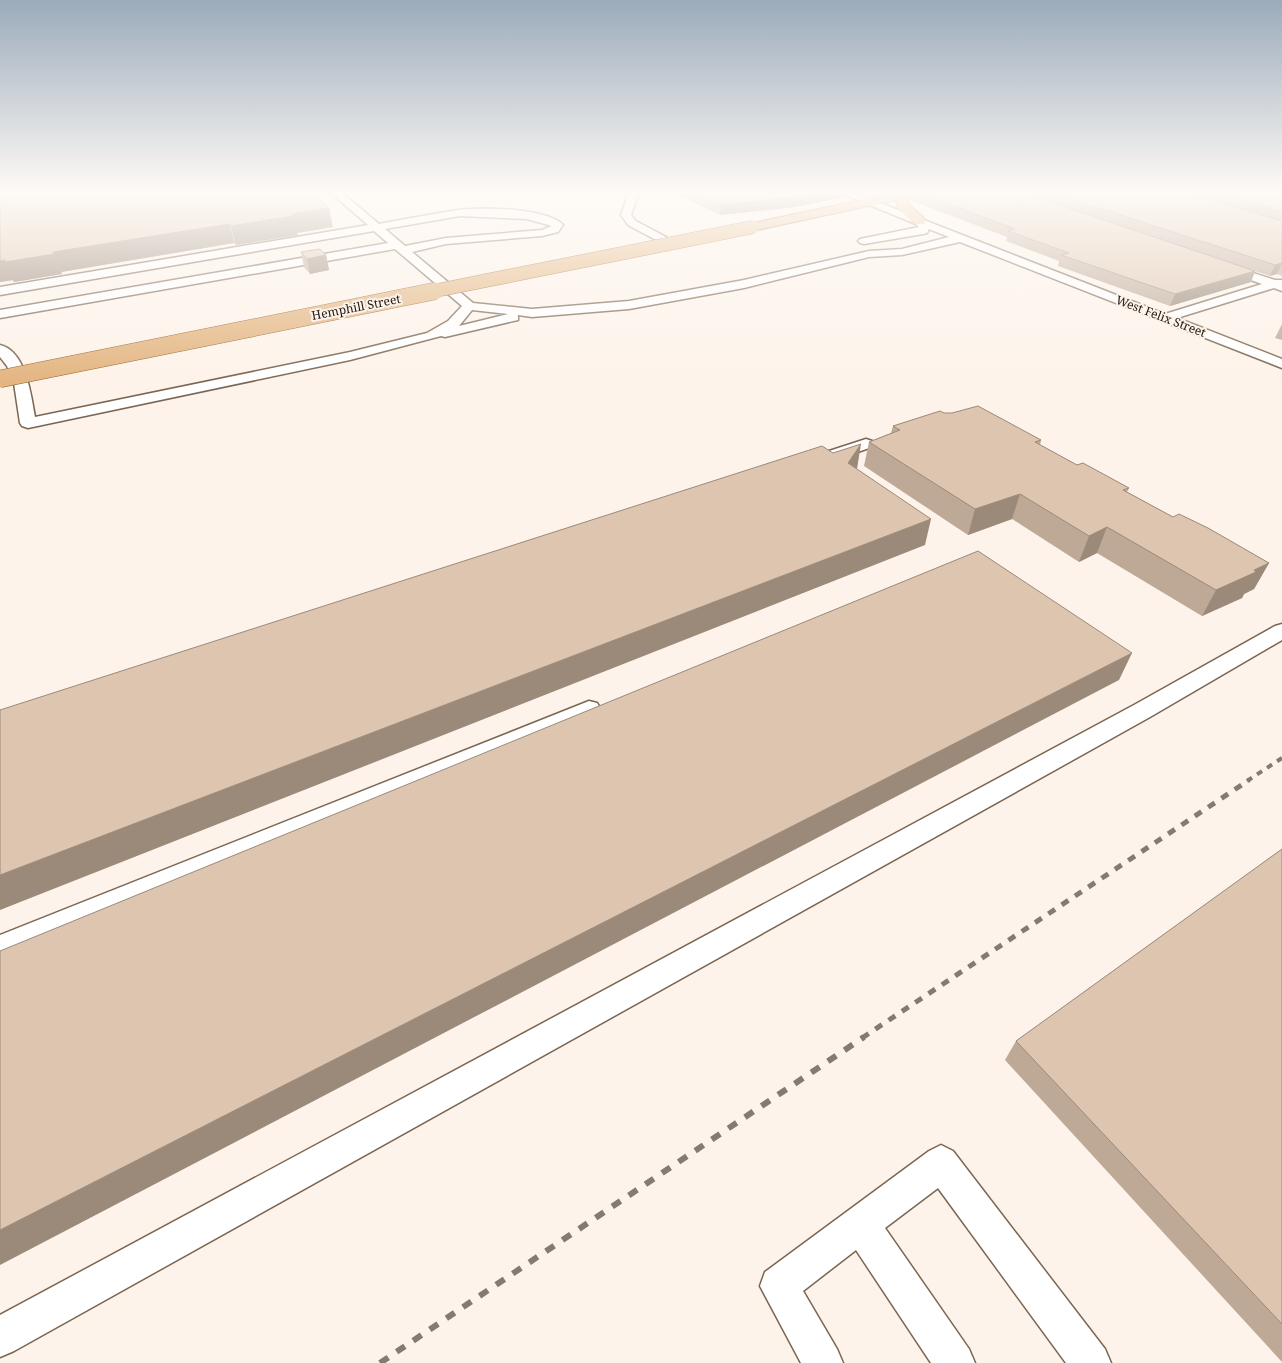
<svg xmlns="http://www.w3.org/2000/svg" width="1282" height="1363" viewBox="0 0 1282 1363" font-family="'Noto Serif',serif">
  <style>
    .lines { fill: none; stroke-linecap: round; stroke-linejoin: round }
    .minor-casing { stroke: #7b6652; stroke-width: 3 }
    .major-casing { stroke: #935d22; stroke-width: 2 }
    .minor { fill: #fff; fill-rule: evenodd }
    .major { fill: #e3b581; fill-rule: evenodd }
    .rail-far2 { stroke: #837a71; stroke-width: 4; stroke-dasharray: 6 6; stroke-linecap: butt }
    .rail-far1 { stroke: #837a71; stroke-width: 5; stroke-dasharray: 8 8; stroke-linecap: butt }
    .rail { stroke: #837a71; stroke-width: 6; stroke-dasharray: 10 10; stroke-linecap: butt }
    .major-bridge-far1-casing { stroke: #935d22; stroke-width: 14; stroke-linecap: butt }
    .major-bridge-casing { stroke: #935d22; stroke-width: 18; stroke-linecap: butt }
    .major-bridge-far1 { stroke: #e3b581; stroke-width: 13 }
    .major-bridge { stroke: #e3b581; stroke-width: 17 }
    .wall { fill: #bea996 }
    .shaded-wall { fill: #9b8a7a }
    .building { fill: #ddc5af; stroke: #9b8a7a }
    .labels { text-anchor: middle; dominant-baseline: central; stroke-width: 4; stroke-linejoin: round; paint-order: stroke }
    .far-street-label { font-size: 12px; fill: #20170f; stroke: #fdf3ea }
  </style>
  <rect width="100%" height="100%" fill="#fdf3ea"/>
  <g class="lines">
    <defs>
      <g id="minor">
        <path d="M330,192H341L379,224C405,219 432,214 458,210C481,207 548,208 563,225L558,232L542,236L446,244L412,252L473,303L532,309L629,301L744,280L869,251L902,249L949,237L929,229L927,233L923,234L864,244L860,243L858,241L860,239L919,227L916,224L838,192H852L1165,314L1262,284L1220,269L1218,267L1220,265H1228L1275,280H1282V291L1274,288L1177,318L1282,359V368L960,242L902,255L869,257L744,288L629,309L532,317L518,315V320L445,337L441,336L350,360L28,428L22,426L20,423L14,383L7,366L0,357V345C26,351 31,395 35,417L350,352L427,333L448,321L462,306L395,249L0,318V310L388,243L374,231L0,295V287L368,225ZM460,216L527,219L552,226L542,230L446,238L405,246L385,229ZM472,310L508,314L459,326Z"/>
        <polygon points="629,192 639,192 631,215 636,221 666,237 667,239 666,241 658,241 628,225 621,215"/>
        <polygon points="866,439 872,441 874,444 872,447 832,461 826,460 824,456 826,452"/>
        <polygon points="1282,624 1282,640 1150,717 14,1351 0,1357 0,1315 1134,705 1275,626"/>
        <polygon points="589,701 597,703 601,709 597,715 0,961 0,935"/>
        <polygon points="941,1145 953,1151 1105,1349 1111,1363 1066,1363 938,1188 885,1228 969,1349 975,1363 931,1363 856,1250 803,1291 837,1349 843,1363 801,1363 760,1286 765,1272 929,1151"/>
      </g>
      <polygon id="major" points="899,192 924,192 922,195 908,198 908,204 924,218 925,221 924,224 914,224 898,208 896,200 753,231 746,227 753,223"/>
    </defs>
    <use href="#minor" class="minor-casing"/>
    <use href="#major" class="major-casing"/>
    <use href="#minor" class="minor"/>
    <use href="#major" class="major"/>
    <polyline class="rail-far2" points="1247,781 1282,758"/>
    <polyline class="rail-far1" points="862,1038 1249,780"/>
    <polyline class="rail" points="380,1363 864,1037"/>
    <defs>
      <polyline id="major-bridge-far1" points="429,292 753,227"/>
      <polyline id="major-bridge" points="0,379 435,291"/>
    </defs>
    <use href="#major-bridge-far1" class="major-bridge-far1-casing"/>
    <use href="#major-bridge" class="major-bridge-casing"/>
    <use href="#major-bridge-far1" class="major-bridge-far1"/>
    <use href="#major-bridge" class="major-bridge"/>
  </g>
  <g class="wall">
    <polygon points="0,192 333,227 297,233 298,235 280,238 236,245 234,243 61,272 62,274 14,282 13,280 0,282"/>
    <polygon points="672,192 846,192 845,197 795,207 720,215"/>
    <polygon points="911,192 1282,192 1282,276 1277,274 1270,276 1255,271 1251,282 1170,306 1058,266 1059,261 1006,241 1007,237 910,200"/>
    <polygon points="301,252 326,255 329,270 310,274 304,267"/>
    <polygon points="1282,324 1282,340 1275,338"/>
    <polygon points="944,413 1041,440 1040,445 1077,465 1129,488 1127,492 1173,517 1269,563 1254,589 1244,594 1242,598 1202,616 1097,553 1079,562 1012,519 968,535 864,466 869,442 891,433 893,426"/>
    <polygon points="1282,849 1282,1362 1005,1060 1016,1041"/>
  </g>
  <g class="shaded-wall">
    <polygon points="822,192 846,192 845,197 795,207 720,215 720,205"/>
    <polygon points="329,208 333,227 297,233 298,235 236,245 231,226 291,214"/>
    <polygon points="229,224 234,243 61,272 53,252"/>
    <polygon points="54,254 62,274 14,282 13,280 0,282 0,261"/>
    <polygon points="326,255 329,270 310,274 307,259"/>
    <polygon points="1282,263 1277,274 1270,276 1275,265"/>
    <polygon points="1255,271 1251,282 1170,306 1175,294"/>
    <polygon points="861,444 857,469 843,488 848,463"/>
    <polygon points="1020,494 1012,519 968,535 975,509"/>
    <polygon points="931,519 925,545 0,910 0,875"/>
    <polygon points="1107,527 1097,553 1079,562 1089,536"/>
    <polygon points="1269,563 1254,589 1244,594 1242,598 1202,616 1216,590"/>
    <polygon points="1132,653 1119,680 0,1265 0,1230"/>
  </g>
  <g class="building">
    <polygon points="0,192 311,192 329,208 291,214 293,216 231,226 229,224 53,252 54,254 5,262 5,260 0,261"/>
    <polygon points="692,192 821,192 796,197 720,205"/>
    <polygon points="918,192 1021,192 1255,271 1175,294 1061,255 1069,253 1008,231 1015,229"/>
    <polygon points="1049,192 1185,192 1282,221 1282,263 1275,265"/>
    <polygon points="1215,192 1282,192 1282,212"/>
    <polygon points="320,249 326,255 307,259 301,252"/>
    <polygon points="978,406 1041,440 1035,442 1077,465 1083,463 1129,488 1123,490 1173,517 1179,514 1208,528 1269,563 1254,570 1256,572 1216,590 1107,527 1089,536 1020,494 975,509 869,442 900,430 893,426 940,411 944,413 952,413"/>
    <polygon points="861,444 848,463 931,519 0,875 0,710 822,446 833,453"/>
    <polygon points="978,551 1132,653 0,1230 0,951"/>
    <polygon points="1282,849 1282,1324 1016,1041"/>
  </g>
  <linearGradient id="sky" x2="0" y2="1"><stop stop-color="#9babbb"/><stop offset="0.5" stop-color="#fefaf6"/><stop offset="1" stop-color="#fefaf6" stop-opacity="0"/></linearGradient>
  <rect width="1282" height="383" fill="url(#sky)"/>
  <g class="labels">
    <g class="far-street-label">
      <text transform="translate(356 307) rotate(-11)">Hemphill Street</text>
      <text transform="translate(1161 316) rotate(21)">West Felix Street</text>
    </g>
  </g>
</svg>
